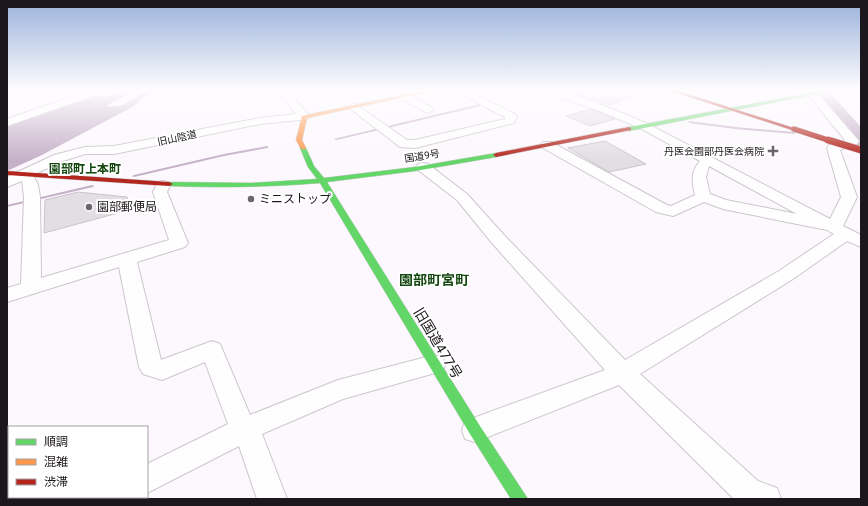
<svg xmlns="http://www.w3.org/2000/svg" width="868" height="506" viewBox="0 0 868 506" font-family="Roboto,'Noto Sans JP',sans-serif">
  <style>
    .water { fill: #c5b0c8 }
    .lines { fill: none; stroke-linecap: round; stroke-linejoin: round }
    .stream { fill: #c5b0c8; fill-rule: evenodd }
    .river { fill: #c5b0c8; fill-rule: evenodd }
    .building { fill: #e3dee4; stroke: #c8c4c9 }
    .street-casing { stroke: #cbc7cc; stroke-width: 2 }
    .fast-casing { stroke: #cbc7cc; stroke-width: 1 }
    .slow-casing { stroke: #cbc7cc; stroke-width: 1 }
    .jam-casing { stroke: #cbc7cc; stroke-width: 1 }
    .street { fill: #fffeff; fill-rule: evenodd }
    .fast { fill: #63d668; fill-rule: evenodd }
    .slow { fill: #ff974d; fill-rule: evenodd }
    .jam { fill: #b3261e; fill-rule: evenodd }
    .jam-bridge-far1-casing { stroke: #cbc7cc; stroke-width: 6; stroke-linecap: butt }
    .jam-bridge-casing { stroke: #cbc7cc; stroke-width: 8; stroke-linecap: butt }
    .jam-bridge-far1 { stroke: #b3261e; stroke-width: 5.5 }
    .jam-bridge { stroke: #b3261e; stroke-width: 7 }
    .poi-dot { fill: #6a666b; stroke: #fff; stroke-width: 1.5 }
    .labels { text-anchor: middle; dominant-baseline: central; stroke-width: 4; stroke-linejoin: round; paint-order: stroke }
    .far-street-label { font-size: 10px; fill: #1c171c; stroke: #fff }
    .far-poi-label { font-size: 10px; fill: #1c171c; stroke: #fff; text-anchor: end }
    .far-quarter-label { font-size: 12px; font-weight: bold; fill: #154811; stroke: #fff }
    .poi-label { font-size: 12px; fill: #1c171c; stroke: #fff; text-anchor: start }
    .quarter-label { font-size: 14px; font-weight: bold; fill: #154811; stroke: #fff }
    .near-street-label { font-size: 14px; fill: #1c171c; stroke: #fff }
  </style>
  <rect width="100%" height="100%" fill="#fcf8fd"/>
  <polygon class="water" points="125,90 143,90 124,96 108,105 108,107 123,105 146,91 159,90 141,99 134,106 42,155 7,171 7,125 95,95 106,97"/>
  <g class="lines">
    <g class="stream">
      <polygon points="480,104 481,104 481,106 336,140 334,139"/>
      <polygon points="689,121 735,127 794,132 796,133 794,134 735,129 690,123 688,122"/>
      <rect x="858" y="138" width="3" height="2"/>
      <polygon points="267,146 268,146 268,148 224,156 134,177 132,176 134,175 224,154"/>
      <polygon points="92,185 94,186 93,187 7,207 7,205"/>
    </g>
    <polygon class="river" points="815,90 831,90 832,95 861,127 861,146 853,145 818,100 815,96"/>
  </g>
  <g class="building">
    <polygon points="574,90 646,90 611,105 574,94"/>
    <polygon points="590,109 601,113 615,119 590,126 566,116"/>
    <polygon points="605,141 646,164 609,172 568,148"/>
    <polygon points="78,192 127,197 133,209 44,233 45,200"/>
  </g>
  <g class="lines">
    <defs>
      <g id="street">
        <polygon points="91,90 106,90 104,92 7,126 7,119"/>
        <path d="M173,90H183C180,94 178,94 174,93Z"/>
        <polygon points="278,90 288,90 310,117 308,119 260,124 114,154 85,154 63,161 33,175 38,185 40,197 41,278 169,240 153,192 158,182 163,181 168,182 170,185 167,192 188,243 185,247 137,262 161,360 212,341 220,344 250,415 338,380 434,355 442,357 446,364 442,371 343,399 262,434 287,499 257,499 239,446 147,493 147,464 228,424 205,362 162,380 143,374 139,367 119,267 7,302 7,288 21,284 24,197 22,181 7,187 7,177 54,155 85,147 114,146 260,118 296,114"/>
        <polygon points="452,90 465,90 515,114 517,116 514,123 415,148 400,147 348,107 353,104 357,105 407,140 415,140 505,119 505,117"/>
        <path d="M544,90H559L610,108L648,124L830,219L841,197L827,148L829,145L845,140L809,96L808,90H818V94L859,141L857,144L840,150L857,197L843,226L861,235V247L847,241L793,279L640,374L758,481L777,488L781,499H734L619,385L475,442L465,439L462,430L465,421L605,370L492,243L457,200L418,170L416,167L418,164L423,163L428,164L467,194L504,235L625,360L779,271L834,234L827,230L723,209L704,202L673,216L656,212L543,148L541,145L543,142H551L667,205L671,206L695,195C692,181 690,173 700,161L640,128L602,112L546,92ZM709,166L797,214L726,200L710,194L706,177Z"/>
        <polygon points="404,93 433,108 434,110 429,113 425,112 400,98 399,96 400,94"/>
        <polygon points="93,497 126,497 125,499 92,499"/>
      </g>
      <g id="fast">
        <polygon points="827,90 837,90 629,131 626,129 629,127"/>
        <path d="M303,146L306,148L314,166L324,178L415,167L496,153L499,155L496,157L415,171L327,182L480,426L528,499H511L470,434L320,183C270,187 220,188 169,186L165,184L169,182L251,183L317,179L308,167L300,148Z"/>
      </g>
      <polygon id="slow" points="427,90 436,90 307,118 302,140 306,148 305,149 301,149 296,140 302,116"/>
      <g id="jam">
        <polygon points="668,90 675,90 797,129 792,130"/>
        <polygon points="629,127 631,128 631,130 496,157 493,155 496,153"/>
        <polygon points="7,171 169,182 173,184 169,186 7,175"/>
      </g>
    </defs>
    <use href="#street" class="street-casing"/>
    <use href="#fast" class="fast-casing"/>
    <use href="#slow" class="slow-casing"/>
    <use href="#jam" class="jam-casing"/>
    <use href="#street" class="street"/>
    <use href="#fast" class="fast"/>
    <use href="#slow" class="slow"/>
    <use href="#jam" class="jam"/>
    <defs>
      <polyline id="jam-bridge-far1" points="794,129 831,141"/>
      <polyline id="jam-bridge" points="828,140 861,150"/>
    </defs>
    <use href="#jam-bridge-far1" class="jam-bridge-far1-casing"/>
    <use href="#jam-bridge" class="jam-bridge-casing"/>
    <use href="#jam-bridge-far1" class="jam-bridge-far1"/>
    <use href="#jam-bridge" class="jam-bridge"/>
  </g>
  <linearGradient id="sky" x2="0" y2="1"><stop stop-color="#9ab2db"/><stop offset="0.56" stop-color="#fefcfe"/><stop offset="1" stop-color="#fefcfe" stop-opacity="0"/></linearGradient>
  <rect width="868" height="161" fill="url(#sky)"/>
  <g class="poi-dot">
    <path d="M771 145h4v4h4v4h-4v4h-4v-4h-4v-4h4z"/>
    <circle cx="251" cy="199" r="4"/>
    <circle cx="89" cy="207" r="4"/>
  </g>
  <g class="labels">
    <g class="far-street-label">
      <text transform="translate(177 138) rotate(-12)">旧山陰道</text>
      <text transform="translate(422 156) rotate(-9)">国道9号</text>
    </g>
    <g class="far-poi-label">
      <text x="764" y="151">丹医会園部丹医会病院</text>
    </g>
    <g class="far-quarter-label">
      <text x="85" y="169">園部町上本町</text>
    </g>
    <g class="poi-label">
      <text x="259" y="199">ミニストップ</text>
      <text x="97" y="207">園部郵便局</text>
    </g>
    <g class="quarter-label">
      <text x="434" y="280">園部町宮町</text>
    </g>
    <g class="near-street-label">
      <text transform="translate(438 343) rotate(59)">旧国道477号</text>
    </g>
  </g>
  <rect width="868" height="506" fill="none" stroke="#1c171c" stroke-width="16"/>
  <rect x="8" y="426" width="140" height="72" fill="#ffffff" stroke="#a4a2a4"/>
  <rect x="16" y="439" width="20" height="6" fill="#63d668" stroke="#a4a2a4"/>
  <text x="44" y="446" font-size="12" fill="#1c171c">順調</text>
  <rect x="16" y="459" width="20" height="6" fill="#ff974d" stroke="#a4a2a4"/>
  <text x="44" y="466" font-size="12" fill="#1c171c">混雑</text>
  <rect x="16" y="479" width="20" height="6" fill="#b3261e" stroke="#a4a2a4"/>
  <text x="44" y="486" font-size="12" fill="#1c171c">渋滞</text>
</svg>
